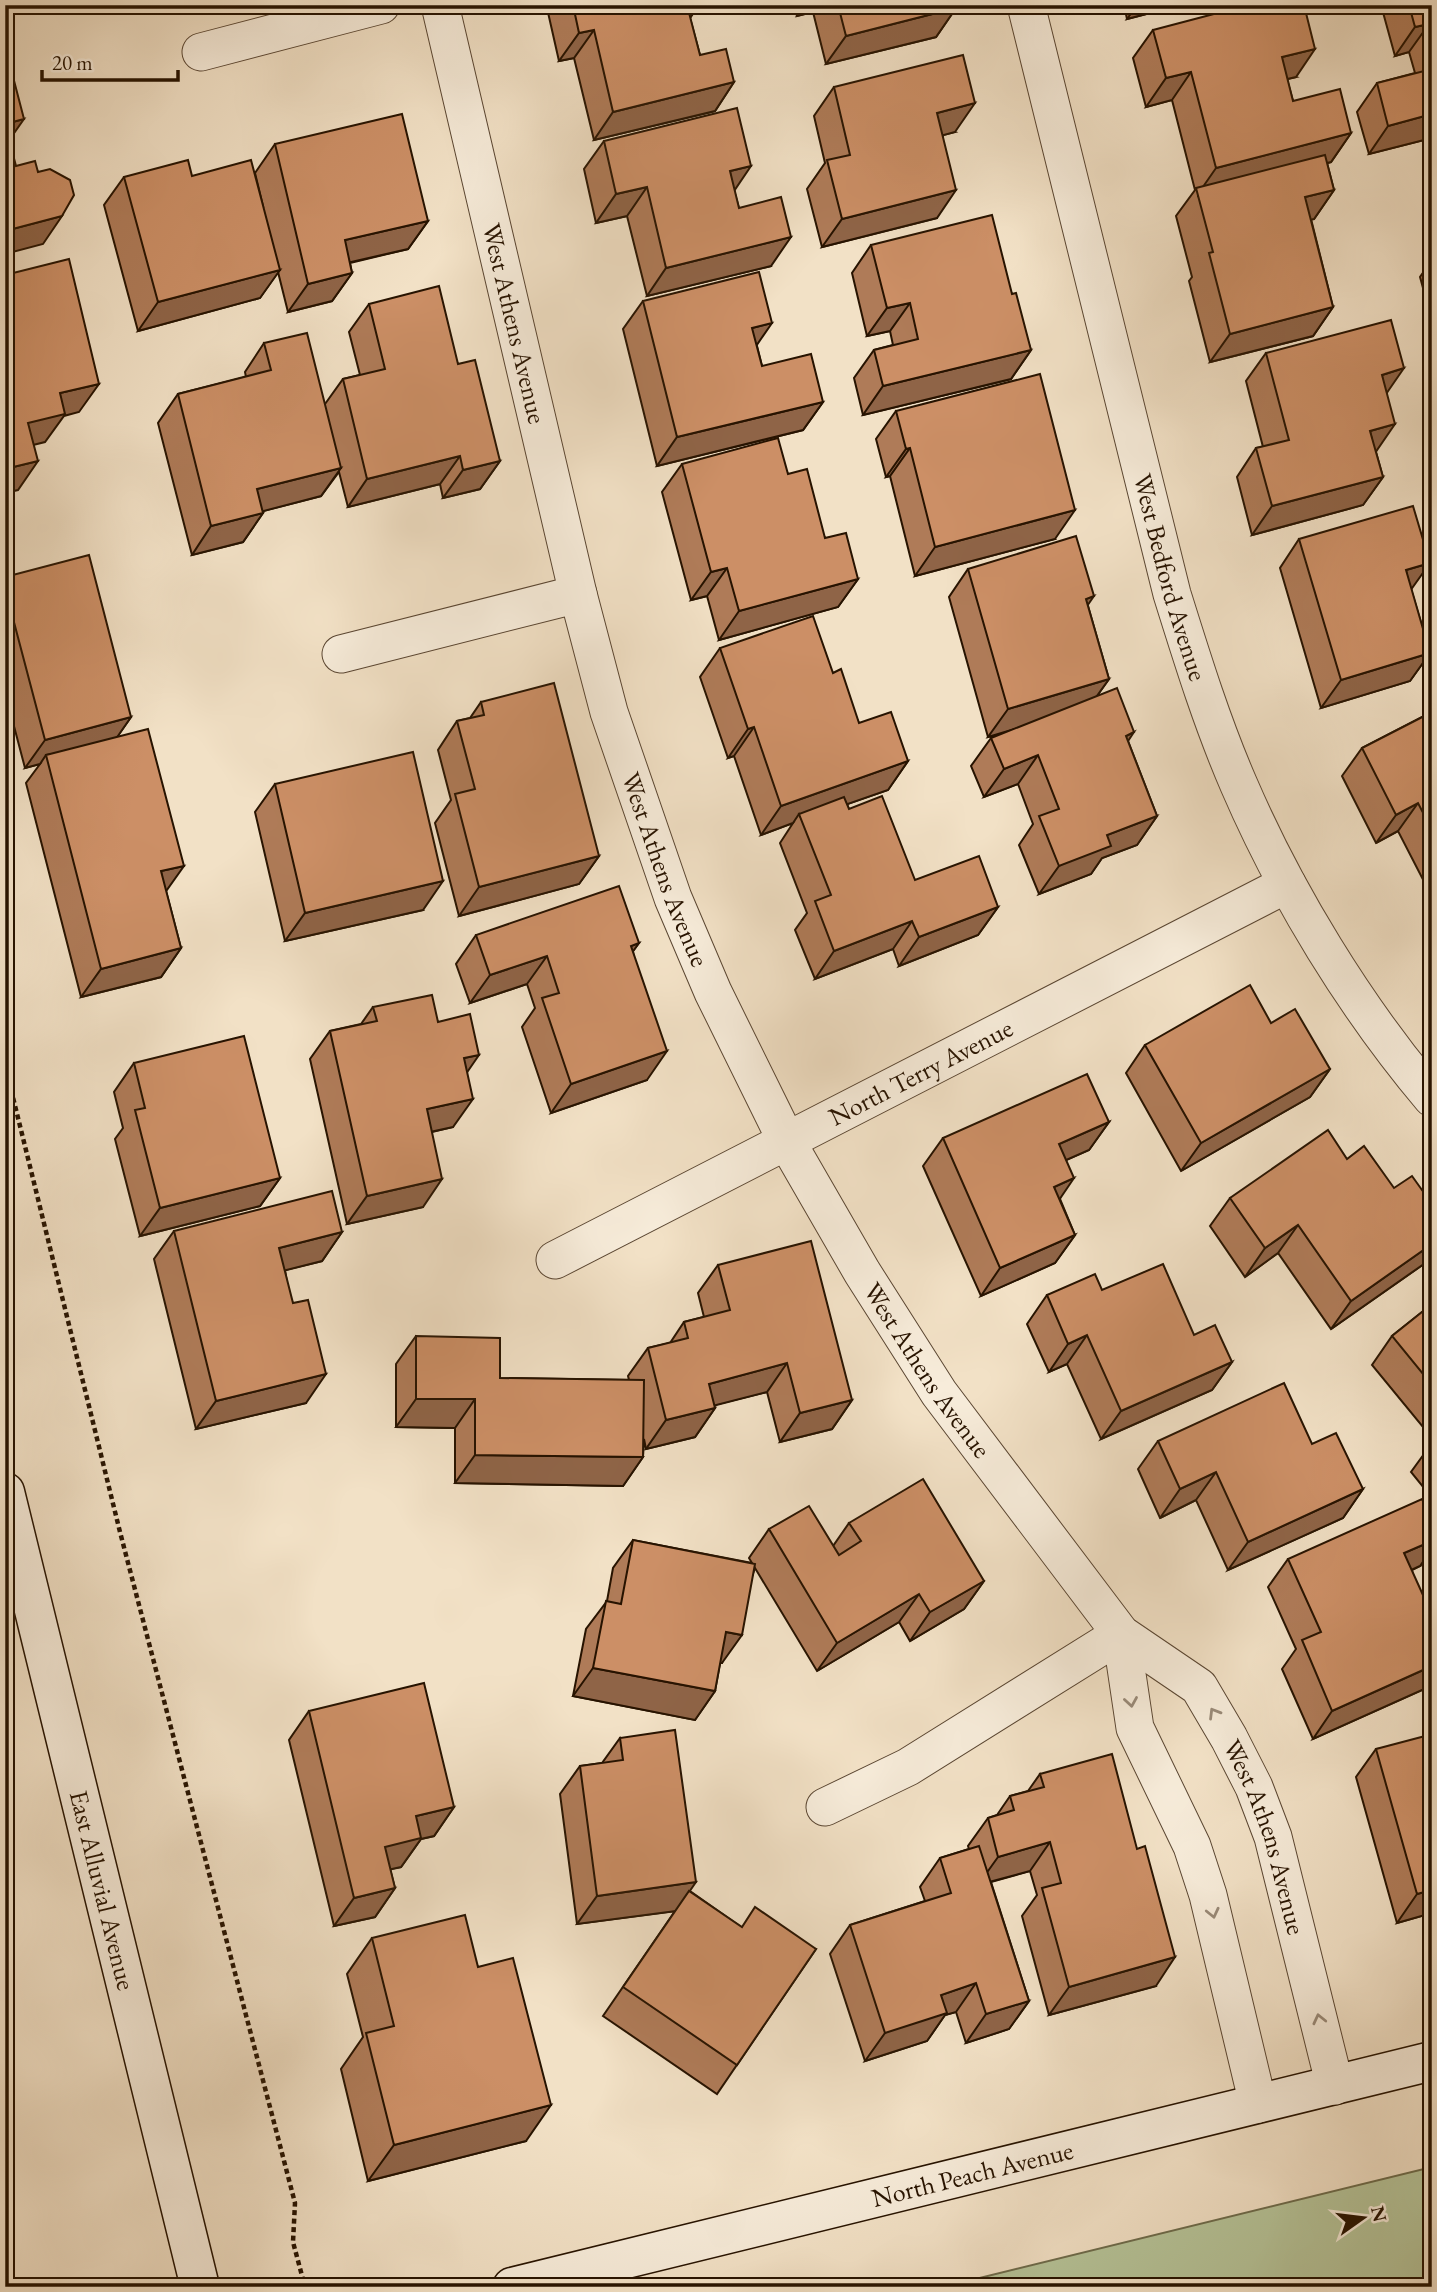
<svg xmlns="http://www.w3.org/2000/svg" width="1437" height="2292" viewBox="0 0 1437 2292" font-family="'EB Garamond',serif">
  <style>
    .green { fill: #b6c499; stroke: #6e6c4c; stroke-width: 2 }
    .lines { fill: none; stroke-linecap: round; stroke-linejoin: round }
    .street-casing { stroke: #5a4632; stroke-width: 39 }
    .secondary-casing { stroke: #271300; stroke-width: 41 }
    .path { stroke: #271300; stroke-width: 4.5; stroke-dasharray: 5 3.5; stroke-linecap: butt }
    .street { stroke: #f7ecda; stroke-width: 37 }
    .secondary { stroke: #f7ecda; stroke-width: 38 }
    .wall { fill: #af7b58; stroke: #271300; stroke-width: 2 }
    .shaded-wall { fill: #8f6447; stroke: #271300; stroke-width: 2 }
    .building { fill: #cc8f66; stroke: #271300; stroke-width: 2 }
    .oneway { stroke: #998a78 }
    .labels { text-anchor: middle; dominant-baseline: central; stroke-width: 5; stroke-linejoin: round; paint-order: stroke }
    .street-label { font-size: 26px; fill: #271300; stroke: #f7ecda }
  </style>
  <rect width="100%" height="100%" fill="#f2e1c6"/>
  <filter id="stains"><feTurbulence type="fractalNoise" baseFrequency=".00286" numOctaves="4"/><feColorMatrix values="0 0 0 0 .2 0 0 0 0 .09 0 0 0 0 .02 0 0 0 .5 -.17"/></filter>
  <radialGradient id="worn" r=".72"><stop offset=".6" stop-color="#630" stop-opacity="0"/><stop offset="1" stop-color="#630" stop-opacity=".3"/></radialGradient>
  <polygon class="green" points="1432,2167 1432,2287 943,2287"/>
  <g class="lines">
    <defs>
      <g id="street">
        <path id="s1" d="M440,5L578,594L609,712L673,898L713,992L787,1142L862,1272L939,1393L1121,1634L1199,1687L1229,1738L1254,1787L1273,1837L1335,2086"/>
        <path id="s2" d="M1026,5L1172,594C1192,658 1212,723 1239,785C1286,894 1355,1007 1432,1098"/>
        <polyline points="201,52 381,5"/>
        <polyline points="341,654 578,594"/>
        <path id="s3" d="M555,1260L1287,884"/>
        <polyline points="1121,1634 1135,1728 1192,1846 1208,1895 1258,2104"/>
        <polyline points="825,1807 908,1767 1121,1634"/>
      </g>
      <g id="secondary">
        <path id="s4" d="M5,1492L200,2287"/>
        <path id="s5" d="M512,2287L1432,2061"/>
      </g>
    </defs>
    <use href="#street" class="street-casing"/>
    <use href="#secondary" class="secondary-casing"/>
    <polyline class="path" points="5,1065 120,1532 295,2203 293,2242 305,2287"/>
    <use href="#street" class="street"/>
    <use href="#secondary" class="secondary"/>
  </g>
  <g class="wall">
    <polygon points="548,5 699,5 690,18 700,55 734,82 715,111 594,140 574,58 559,61 547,8"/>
    <polygon points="794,5 955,5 956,8 936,37 826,64 813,12 797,16"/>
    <polygon points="1124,5 1181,5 1127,19"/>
    <polygon points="1381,5 1432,5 1432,138 1369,154 1357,112 1377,83 1415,73 1409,52 1395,56"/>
    <polygon points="1153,30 1296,77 1287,79 1293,101 1351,133 1331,162 1327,163 1334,190 1314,219 1311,219 1333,307 1313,336 1210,362 1189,281 1192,277 1176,216 1195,190 1172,100 1146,107 1133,58"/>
    <polygon points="834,87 955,132 943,135 937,218 822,247 807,189 825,163 814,116"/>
    <polygon points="604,141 734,190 739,208 771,266 647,296 627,216 596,223 584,169"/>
    <polygon points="275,144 428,221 408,249 350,263 352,273 332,301 288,312 278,272 260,298 138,331 104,205 124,177 192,176 263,206 255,173"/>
    <polygon points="1432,173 1432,186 1429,177"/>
    <polygon points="871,245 1012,294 1031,350 1011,379 863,415 854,378 874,350 893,345 890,331 867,336 852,273"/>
    <polygon points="1432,260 1432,321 1420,277"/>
    <polygon points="643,301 757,346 762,366 823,402 803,430 657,466 623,329"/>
    <polygon points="369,304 458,364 500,461 480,489 443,498 440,484 348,507 339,472 321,496 263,511 263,513 243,542 192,555 158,423 178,394 246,377 245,372 264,343 325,404 343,379 360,375 349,332"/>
    <polygon points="1266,353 1387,393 1376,452 1383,477 1363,505 1252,535 1237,477 1256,448 1263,447 1246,381"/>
    <polygon points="896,411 1055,539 915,576 890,476 886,477 876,439"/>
    <polygon points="682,464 788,474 825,538 858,579 838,607 719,640 707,596 691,600 662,492"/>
    <polygon points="1299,539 1411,589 1430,653 1410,681 1321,708 1280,568"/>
    <polygon points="968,569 1088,606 1109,679 1097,696 1128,741 1157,816 1137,845 1102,858 1091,874 1039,894 1019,845 1033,824 1018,784 984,797 971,766 991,738 1003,733 988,737 949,597"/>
    <polygon points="5,577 131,717 117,737 166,891 181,948 161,977 81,997 26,783 40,764 25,768 5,692"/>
    <polygon points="720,648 833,673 859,723 908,761 888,790 847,804 849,809 915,880 998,907 978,935 899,966 893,949 815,979 795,930 807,913 780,843 793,823 761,835 734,756 728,758 700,677"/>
    <polygon points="481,702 599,856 579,884 459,916 435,823 451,800 438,750 457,721 470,718"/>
    <polygon points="1432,712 1432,897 1398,831 1376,843 1342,776 1362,748"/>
    <polygon points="275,784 423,910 285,941 255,812"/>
    <polygon points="476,935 639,943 633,951 647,1080 551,1113 522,1027 535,1008 527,984 470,1003 456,964"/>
    <polygon points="373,1007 438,1022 467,1073 453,1127 432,1132 423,1207 347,1224 310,1059 330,1031 361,1024"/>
    <polygon points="1271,1023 1330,1069 1310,1097 1181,1171 1126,1073 1145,1045"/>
    <polygon points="134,1063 280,1178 260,1206 140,1236 115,1139 123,1128 114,1092"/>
    <polygon points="1109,1122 1089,1150 1066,1160 1060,1199 1075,1235 1055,1263 981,1296 923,1166 943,1138"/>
    <polygon points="1347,1159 1431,1259 1331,1329 1278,1253 1245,1277 1210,1226 1230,1198"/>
    <polygon points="174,1231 342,1232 322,1261 285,1270 306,1403 196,1429 154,1259"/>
    <polygon points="718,1265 852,1400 832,1429 780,1442 767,1392 714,1405 715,1408 695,1437 646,1449 644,1439 643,1457 623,1486 455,1483 455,1428 396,1427 396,1364 416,1336 500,1378 629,1380 628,1376 648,1348 670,1343 684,1322 704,1317 698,1293"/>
    <polygon points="1102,1290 1194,1335 1232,1362 1212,1390 1101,1439 1067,1364 1049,1372 1027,1324 1047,1295"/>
    <polygon points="1432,1304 1432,1438 1372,1365 1392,1336"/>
    <polygon points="1158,1441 1312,1444 1363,1489 1343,1518 1228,1570 1196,1500 1160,1518 1138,1469"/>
    <polygon points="1432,1443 1432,1498 1411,1472"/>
    <polygon points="849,1523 984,1581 964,1609 910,1641 899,1622 817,1671 755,1568 722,1663 720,1663 715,1691 695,1720 573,1696 586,1629 607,1601 613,1568 633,1540 752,1563 749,1558 769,1529 833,1546"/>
    <polygon points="1288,1559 1420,1566 1412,1570 1431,1686 1313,1739 1282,1669 1296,1649 1268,1587"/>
    <polygon points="309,1711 454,1807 434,1836 421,1839 401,1867 390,1869 395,1888 375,1917 334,1926 289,1740"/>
    <polygon points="620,1738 690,1891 741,1927 816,1949 717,2094 603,2016 675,1911 577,1924 560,1794 580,1766 602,1763"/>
    <polygon points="1432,1744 1432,1913 1397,1923 1356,1777 1376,1749"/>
    <polygon points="1040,1774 1156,1986 1049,2015 1022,1916 1037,1895 1030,1871 991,1882 1029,2001 1009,2029 966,2043 956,2012 945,2015 927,2041 865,2061 830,1954 850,1925 925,1901 920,1887 940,1858 969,1849 968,1846 988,1818 997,1815 1010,1796 1028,1791"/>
    <polygon points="372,1938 478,1967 526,2141 368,2181 341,2069 363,2037 347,1974"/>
  </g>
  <g class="shaded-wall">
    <polygon points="686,5 699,5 683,28"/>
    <polygon points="804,5 817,5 813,12 797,16"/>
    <polygon points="1137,5 1181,5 1127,19"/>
    <polygon points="956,8 936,37 826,64 846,36"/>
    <polygon points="1429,24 1409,52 1395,56 1415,27"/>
    <polygon points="594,30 574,58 559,61 579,33"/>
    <polygon points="1315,49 1296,77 1262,85 1282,57"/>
    <polygon points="1191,72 1172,100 1146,107 1166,78"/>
    <polygon points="734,82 715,111 594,140 613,112"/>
    <polygon points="975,103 955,132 918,142 937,113"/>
    <polygon points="1432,114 1432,138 1369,154 1388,126"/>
    <polygon points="24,119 5,146 5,124"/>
    <polygon points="1351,133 1331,162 1198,196 1198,194 1216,168"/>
    <polygon points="751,166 732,194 730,171"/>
    <polygon points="647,187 627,216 596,223 616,194"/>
    <polygon points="956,190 937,218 822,247 842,219"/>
    <polygon points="1334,190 1314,219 1285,226 1305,197"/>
    <polygon points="62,216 43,244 5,254 5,231"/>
    <polygon points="428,221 408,249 325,268 345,240"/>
    <polygon points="791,237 771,266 647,296 666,268"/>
    <polygon points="280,270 260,298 138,331 158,302"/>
    <polygon points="352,273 332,301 288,312 308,284"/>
    <polygon points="910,303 890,331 867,336 887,308"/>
    <polygon points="1333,307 1313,336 1210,362 1230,334"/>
    <polygon points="772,323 752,352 752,328"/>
    <polygon points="1031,350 1011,379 863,415 883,386"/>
    <polygon points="1404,368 1384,397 1382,375"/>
    <polygon points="99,384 79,412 64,416 45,442 9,451 28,423 60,393"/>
    <polygon points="823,402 803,430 657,466 677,437"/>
    <polygon points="1395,424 1375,453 1370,431"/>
    <polygon points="910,448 890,476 886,477 906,449"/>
    <polygon points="460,456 440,484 348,507 367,479"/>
    <polygon points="38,461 18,490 5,493 5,469"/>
    <polygon points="500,461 480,489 443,498 463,470"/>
    <polygon points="341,468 321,496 237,518 257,489"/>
    <polygon points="1383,477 1363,505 1252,535 1272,506"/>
    <polygon points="1075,510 1055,539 915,576 935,547"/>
    <polygon points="263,513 243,542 192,555 211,526"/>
    <polygon points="1430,563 1410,591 1406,570"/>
    <polygon points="727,568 707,596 691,600 711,572"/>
    <polygon points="858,579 838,607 719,640 739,611"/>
    <polygon points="1094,596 1074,625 1086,599"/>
    <polygon points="1430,653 1410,681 1321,708 1341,680"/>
    <polygon points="1109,679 1089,707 988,737 1008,709"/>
    <polygon points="131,717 111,746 46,755 40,764 25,768 45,740"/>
    <polygon points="754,727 734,756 728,758 748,729"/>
    <polygon points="1134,732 1115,761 1126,736"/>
    <polygon points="1038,755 1018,784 984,797 1004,769"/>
    <polygon points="908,761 888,790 802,820 799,814 793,823 761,835 781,806"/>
    <polygon points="1418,803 1398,831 1376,843 1396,815"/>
    <polygon points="1157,816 1137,845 1102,858 1091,874 1039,894 1059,866 1107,835"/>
    <polygon points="599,856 579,884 459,916 479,887"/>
    <polygon points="184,866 164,894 161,871"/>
    <polygon points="443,881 423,910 285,941 305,913"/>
    <polygon points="998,907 978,935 899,966 919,937"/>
    <polygon points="912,921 893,949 815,979 834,951"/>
    <polygon points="639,943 619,971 631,946"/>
    <polygon points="181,948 161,977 81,997 101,969"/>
    <polygon points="547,956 527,984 470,1003 490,975"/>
    <polygon points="667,1051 647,1080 551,1113 571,1084"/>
    <polygon points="479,1055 459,1084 464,1058"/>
    <polygon points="1330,1069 1310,1097 1181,1171 1201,1143"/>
    <polygon points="473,1099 453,1127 407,1137 427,1109"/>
    <polygon points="1109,1122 1089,1150 1039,1172 1059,1144"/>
    <polygon points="280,1178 260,1206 140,1236 160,1208"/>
    <polygon points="1074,1178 1055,1206 1054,1187"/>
    <polygon points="442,1179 423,1207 347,1224 367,1196"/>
    <polygon points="1298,1225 1278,1253 1245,1277 1265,1248"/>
    <polygon points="342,1232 322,1261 259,1277 279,1248"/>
    <polygon points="1075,1235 1055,1263 981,1296 1000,1268"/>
    <polygon points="1432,1244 1431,1259 1331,1329 1351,1301"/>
    <polygon points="1087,1335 1067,1364 1049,1372 1068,1344"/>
    <polygon points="1232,1362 1212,1390 1101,1439 1121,1411"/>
    <polygon points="787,1363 767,1392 689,1412 709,1384"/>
    <polygon points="326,1374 306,1403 196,1429 216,1401"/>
    <polygon points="416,1399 475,1399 455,1428 396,1427"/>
    <polygon points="852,1400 832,1429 780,1442 800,1413"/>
    <polygon points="715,1408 695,1437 646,1449 666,1420"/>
    <polygon points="475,1455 643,1457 623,1486 455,1483"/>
    <polygon points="1216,1472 1196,1500 1160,1518 1180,1489"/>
    <polygon points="1363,1489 1343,1518 1228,1570 1248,1542"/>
    <polygon points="1432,1541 1432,1549 1420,1566 1385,1582 1404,1553"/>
    <polygon points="984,1581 964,1609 910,1641 930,1612"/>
    <polygon points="919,1594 899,1622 817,1671 837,1643"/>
    <polygon points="726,1632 742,1635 722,1663 706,1660"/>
    <polygon points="1432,1666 1431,1686 1313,1739 1332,1711"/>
    <polygon points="593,1668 715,1691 695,1720 573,1696"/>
    <polygon points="454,1807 434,1836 421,1839 401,1867 365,1875 385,1847 416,1816"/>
    <polygon points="1050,1842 1030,1871 978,1885 998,1857"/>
    <polygon points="696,1882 676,1911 577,1924 597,1896"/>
    <polygon points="395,1888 375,1917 334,1926 354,1898"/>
    <polygon points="1432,1890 1432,1913 1397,1923 1417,1894"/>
    <polygon points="1175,1957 1156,1986 1049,2015 1069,1987"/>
    <polygon points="976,1983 956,2012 945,2015 927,2041 865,2061 885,2033 941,1995"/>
    <polygon points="1029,2001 1009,2029 966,2043 986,2014"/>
    <polygon points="551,2105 526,2141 368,2181 394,2145"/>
  </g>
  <g class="building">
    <polygon points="573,5 687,5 700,55 726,49 734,82 613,112 594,30 579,33"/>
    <polygon points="838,5 955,5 956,8 846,36"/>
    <polygon points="1248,5 1304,5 1315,49 1282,57 1293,101 1340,89 1351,133 1216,168 1191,72 1166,78 1153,30"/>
    <polygon points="1409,5 1432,5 1432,34 1429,24 1415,27"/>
    <polygon points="5,46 24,119 5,124 16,166 35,161 38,172 50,169 70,180 74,195 62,216 5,231"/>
    <polygon points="963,55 975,103 937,113 956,190 842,219 827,160 850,155 834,87"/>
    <polygon points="1432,69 1432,114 1388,126 1377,83"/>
    <polygon points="737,108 751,166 730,171 739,208 781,197 791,237 666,268 647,187 616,194 604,141"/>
    <polygon points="402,114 428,221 345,240 352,273 308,284 275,144"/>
    <polygon points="1325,155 1334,190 1305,197 1333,307 1230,334 1209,253 1213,252 1196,188"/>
    <polygon points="188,160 192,176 251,160 280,270 158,302 124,177"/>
    <polygon points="992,215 1012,294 1016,293 1031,350 883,386 874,350 918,339 910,303 887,308 871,245"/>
    <polygon points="69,259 99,384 60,393 65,414 28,423 38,461 5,469 5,275"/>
    <polygon points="759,272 772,323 752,328 762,366 811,354 823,402 677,437 643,301"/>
    <polygon points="439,286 458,364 475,360 500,461 463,470 460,456 367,479 343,379 385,369 369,304"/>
    <polygon points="1391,320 1404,368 1382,375 1395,424 1370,431 1383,477 1272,506 1256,448 1289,440 1266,353"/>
    <polygon points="307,333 341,468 257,489 263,513 211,526 178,394 271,370 264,343"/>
    <polygon points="1040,374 1075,510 935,547 910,448 906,449 896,411"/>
    <polygon points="778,438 788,474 807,469 825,538 846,533 858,579 739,611 727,568 711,572 682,464"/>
    <polygon points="1413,506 1430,563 1406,570 1430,653 1341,680 1299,539"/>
    <polygon points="1076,536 1094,596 1086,599 1109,679 1008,709 968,569"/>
    <polygon points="89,555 131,717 45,740 5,588 5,577"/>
    <polygon points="813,616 833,673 841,669 859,723 891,712 908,761 781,806 754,727 748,729 720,648"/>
    <polygon points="554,683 599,856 479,887 455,794 475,789 457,721 484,715 481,702"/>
    <polygon points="1117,688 1134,732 1126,736 1157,816 1107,835 1111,846 1059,866 1039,816 1059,809 1038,755 1004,769 991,738"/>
    <polygon points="1432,712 1432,830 1418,803 1396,815 1362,748"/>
    <polygon points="148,729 184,866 161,871 181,948 101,969 46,755"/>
    <polygon points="413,752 443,881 305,913 275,784"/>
    <polygon points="882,796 915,880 979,856 998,907 919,937 912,921 834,951 815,901 831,895 799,814 844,797 849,809"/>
    <polygon points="619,886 639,943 631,946 667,1051 571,1084 542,998 559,993 547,956 490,975 476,935"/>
    <polygon points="1250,985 1271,1023 1295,1009 1330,1069 1201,1143 1145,1045"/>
    <polygon points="432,995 438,1022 470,1014 479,1055 464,1058 473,1099 427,1109 442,1179 367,1196 330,1031 377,1021 373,1007"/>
    <polygon points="244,1036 280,1178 160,1208 135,1110 145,1108 134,1063"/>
    <polygon points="1087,1074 1109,1122 1059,1144 1074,1178 1054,1187 1075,1235 1000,1268 943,1138"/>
    <polygon points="1328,1130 1347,1159 1364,1146 1394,1188 1412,1176 1432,1204 1432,1244 1351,1301 1298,1225 1265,1248 1230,1198"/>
    <polygon points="332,1191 342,1232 279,1248 293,1303 308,1300 326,1374 216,1401 174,1231"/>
    <polygon points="811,1241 852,1400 800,1413 787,1363 709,1384 715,1408 666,1420 648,1348 688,1338 684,1322 730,1310 718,1265"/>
    <polygon points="1163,1264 1194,1335 1215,1325 1232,1362 1121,1411 1087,1335 1068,1344 1047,1295 1095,1274 1102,1290"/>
    <polygon points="1432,1304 1432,1385 1392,1336"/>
    <polygon points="416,1336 500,1338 500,1378 644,1380 643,1457 475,1455 475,1399 416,1399"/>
    <polygon points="1284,1383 1312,1444 1336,1433 1363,1489 1248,1542 1216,1472 1180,1489 1158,1441"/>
    <polygon points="923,1479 984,1581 930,1612 919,1594 837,1643 769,1529 809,1506 839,1555 861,1541 849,1523"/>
    <polygon points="1422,1499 1432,1521 1432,1541 1404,1553 1432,1615 1432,1666 1332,1711 1302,1640 1321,1632 1288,1559"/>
    <polygon points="633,1540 755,1564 742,1635 726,1632 715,1691 593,1668 606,1601 621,1604"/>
    <polygon points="424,1683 454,1807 416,1816 421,1838 385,1847 395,1888 354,1898 309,1711"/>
    <polygon points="675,1730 696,1882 597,1896 580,1766 623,1760 620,1738"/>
    <polygon points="1429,1735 1432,1744 1432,1890 1417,1894 1376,1749"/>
    <polygon points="1112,1754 1137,1849 1145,1846 1175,1957 1069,1987 1042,1888 1061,1883 1050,1842 998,1857 988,1818 1014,1810 1010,1796 1044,1787 1040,1774"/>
    <polygon points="979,1846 1029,2001 986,2014 976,1983 941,1995 947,2013 885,2033 850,1925 951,1893 940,1858"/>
    <polygon points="689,1891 742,1927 755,1907 816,1949 737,2065 623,1987"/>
    <polygon points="465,1915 478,1967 513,1958 551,2105 394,2145 366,2033 394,2026 372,1938"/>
  </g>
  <defs><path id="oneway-chevron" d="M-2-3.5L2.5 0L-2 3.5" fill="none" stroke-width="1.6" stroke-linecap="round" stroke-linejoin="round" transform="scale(1.75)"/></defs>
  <g class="oneway">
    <use href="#oneway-chevron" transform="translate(1131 1702) rotate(81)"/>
    <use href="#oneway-chevron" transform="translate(1214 1713) rotate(-121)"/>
    <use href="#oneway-chevron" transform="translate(1213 1913) rotate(77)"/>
    <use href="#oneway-chevron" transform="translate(1319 2019) rotate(-103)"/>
  </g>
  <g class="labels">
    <g class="street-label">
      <text stroke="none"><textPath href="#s1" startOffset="327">West Athens Avenue</textPath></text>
      <text stroke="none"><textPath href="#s2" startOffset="590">West Bedford Avenue</textPath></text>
      <text stroke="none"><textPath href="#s1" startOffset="894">West Athens Avenue</textPath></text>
      <text stroke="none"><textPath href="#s3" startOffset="411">North Terry Avenue</textPath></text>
      <text stroke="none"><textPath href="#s1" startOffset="1461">West Athens Avenue</textPath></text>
      <text stroke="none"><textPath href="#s1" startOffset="2048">West Athens Avenue</textPath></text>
      <text stroke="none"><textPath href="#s4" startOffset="410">East Alluvial Avenue</textPath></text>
      <text stroke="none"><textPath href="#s5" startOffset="474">North Peach Avenue</textPath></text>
    </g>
  </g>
  <rect width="1437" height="2292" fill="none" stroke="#f2e1c6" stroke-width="28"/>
  <rect x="7" y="7" width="1423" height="2278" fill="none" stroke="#271300" stroke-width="3.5"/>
  <rect x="14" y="14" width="1409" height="2264" fill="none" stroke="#271300" stroke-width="2"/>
  <g transform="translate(1363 2218) rotate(76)" stroke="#f7ecda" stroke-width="5" paint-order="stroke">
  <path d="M0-5L12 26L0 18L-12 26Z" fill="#271300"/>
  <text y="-10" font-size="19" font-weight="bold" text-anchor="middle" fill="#271300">N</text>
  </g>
  <path d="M42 70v10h136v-10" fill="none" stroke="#271300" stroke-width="3.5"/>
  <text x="52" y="70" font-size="21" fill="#271300" stroke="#f7ecda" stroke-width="5" paint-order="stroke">20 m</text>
  <rect width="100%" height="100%" filter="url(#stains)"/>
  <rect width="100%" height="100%" fill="url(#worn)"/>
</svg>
